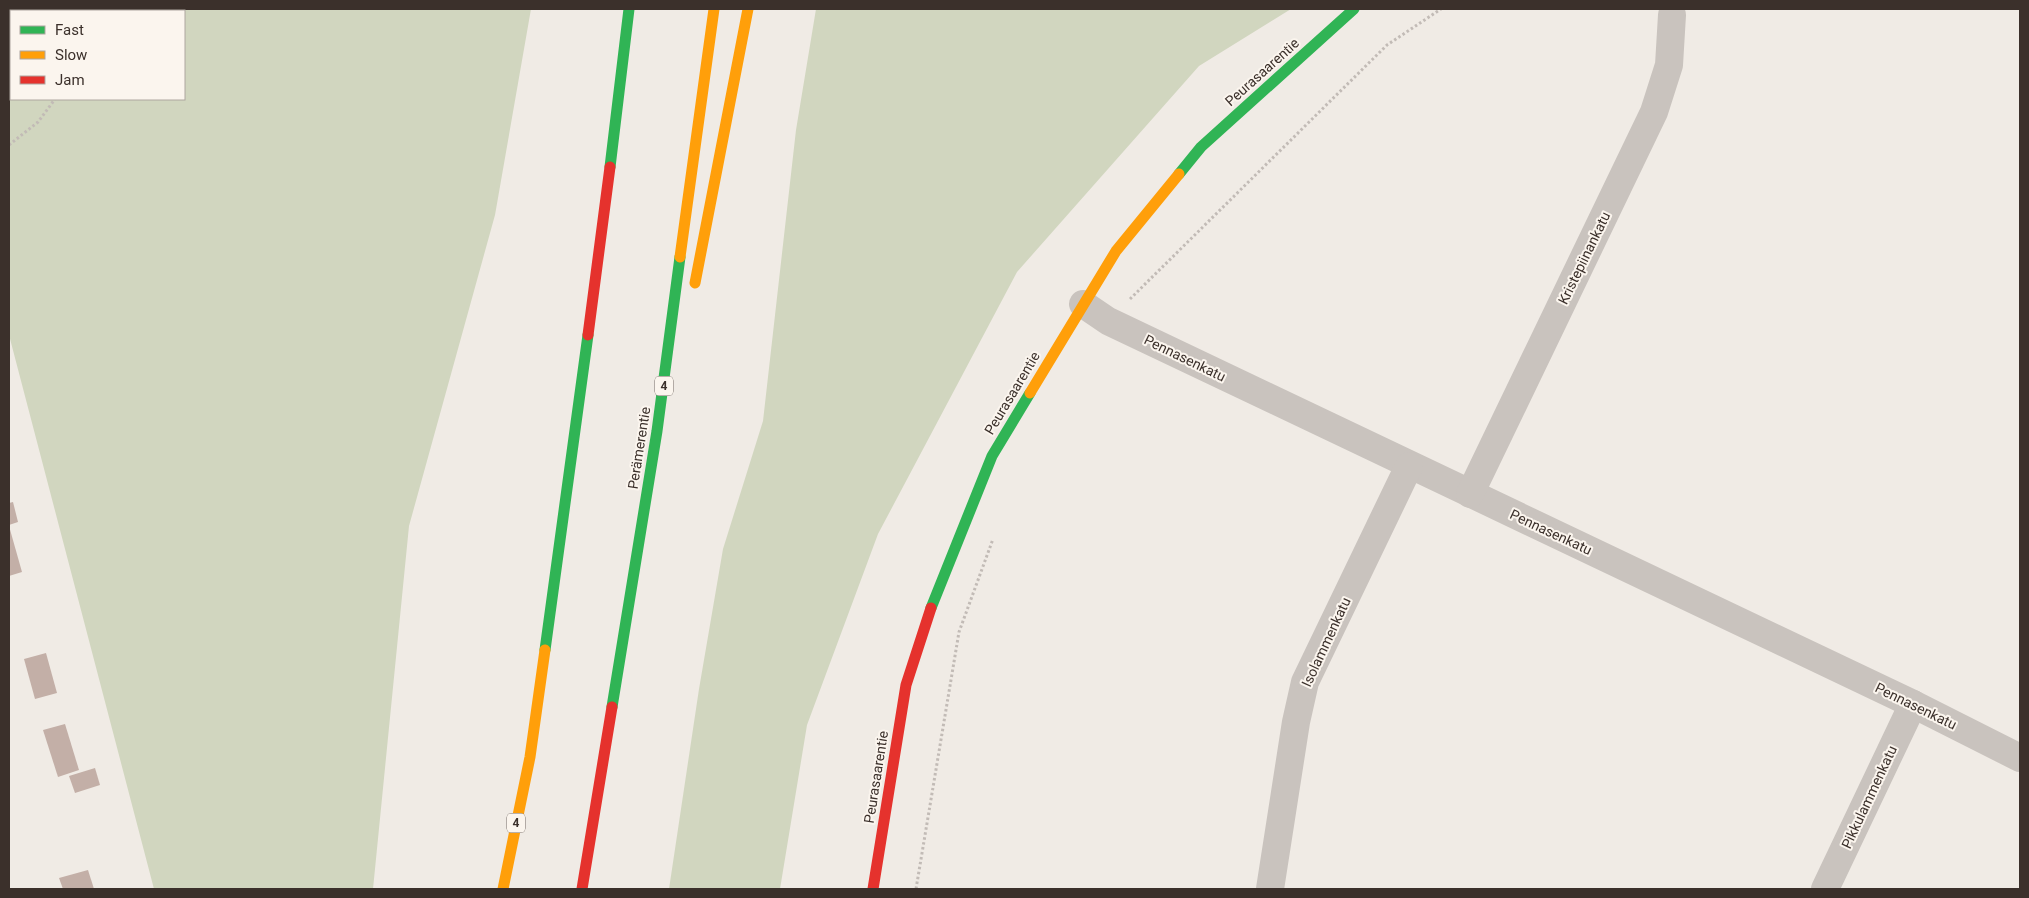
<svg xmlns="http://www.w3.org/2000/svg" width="2029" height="898" viewBox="0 0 2029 898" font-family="Roboto,sans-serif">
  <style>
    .green { fill: #d1d6bf; fill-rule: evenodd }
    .building { fill: #c3afa7 }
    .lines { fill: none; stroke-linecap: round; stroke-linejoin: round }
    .path { stroke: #c2bbb6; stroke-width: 3; stroke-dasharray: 2.5 2.5; stroke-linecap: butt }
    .street { stroke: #c9c3be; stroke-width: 28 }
    .fast { stroke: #30b455; stroke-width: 11 }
    .slow { stroke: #ff9f0a; stroke-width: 11 }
    .jam { stroke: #e5322d; stroke-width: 11 }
    .labels { text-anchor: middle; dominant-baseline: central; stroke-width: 4; stroke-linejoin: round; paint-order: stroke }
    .shield { fill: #fbf5ee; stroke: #756b66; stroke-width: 1 }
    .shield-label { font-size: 12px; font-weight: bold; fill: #3b302b }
    .street-label { font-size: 14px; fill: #3b302b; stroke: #fbf5ee }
  </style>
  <rect width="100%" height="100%" fill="#f0ebe5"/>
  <g class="green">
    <path d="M9,9H531L495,215L409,526L373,889H154L9,335ZM11,11H184V99H11Z"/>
    <polygon points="816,9 1291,9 1199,66 1017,272 878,534 807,725 780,889 669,889 699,689 723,549 763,421 796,130"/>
  </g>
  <g class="building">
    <polygon points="13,502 18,522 9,525 9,503"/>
    <polygon points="9,526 22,572 9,576"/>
    <polygon points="46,653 57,693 35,699 24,659"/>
    <polygon points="65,724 79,770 58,777 43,730"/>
    <polygon points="95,768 100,785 75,793 69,776"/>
    <polygon points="88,870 94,889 63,889 59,878"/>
  </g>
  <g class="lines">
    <g class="path">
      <polyline points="125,11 128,9"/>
      <polyline points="9,145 38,122 55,99"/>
      <polyline points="1130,299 1387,45 1441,9"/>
      <polyline points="916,889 959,632 993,539"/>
    </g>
    <g class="street">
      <polyline points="1083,304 1108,321 1913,704 2020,758"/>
      <polyline points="1470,494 1654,112 1669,65 1672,15"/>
      <polyline points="1270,889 1296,722 1305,682 1409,466"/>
      <polyline points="1825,889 1913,704"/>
    </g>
    <g class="fast">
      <polyline points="610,167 629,9"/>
      <polyline points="1179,174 1201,147 1354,9"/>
      <polyline points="931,608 992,456 1030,393"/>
      <polyline points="545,650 588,335"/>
      <polyline points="612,707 657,431 680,257"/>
    </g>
    <g class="slow">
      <polyline points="680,257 714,9"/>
      <polyline points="695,283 748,9"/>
      <polyline points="1030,393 1116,251 1179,174"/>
      <polyline points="503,889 530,757 545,650"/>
    </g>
    <g class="jam">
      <polyline points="588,335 610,167"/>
      <polyline points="582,889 612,707"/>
      <polyline points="873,889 906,685 931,608"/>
    </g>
  </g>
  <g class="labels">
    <g class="shield">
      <rect x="655" y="376.5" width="18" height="19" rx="4"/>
      <rect x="507" y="813.5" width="18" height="19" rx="4"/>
    </g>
    <g class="shield-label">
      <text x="664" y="386">4</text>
      <text x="516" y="823">4</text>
    </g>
    <g class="street-label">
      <text transform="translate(1262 72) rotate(-42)">Peurasaarentie</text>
      <text transform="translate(1584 258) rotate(-64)">Kristepiinankatu</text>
      <text transform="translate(1185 358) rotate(26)">Pennasenkatu</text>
      <text transform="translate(1012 393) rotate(-59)">Peurasaarentie</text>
      <text transform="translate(639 448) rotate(-81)">Perämerentie</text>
      <text transform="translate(1551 532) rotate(25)">Pennasenkatu</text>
      <text transform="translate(1326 642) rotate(-65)">Isolammenkatu</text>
      <text transform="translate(1916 706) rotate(26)">Pennasenkatu</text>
      <text transform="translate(876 777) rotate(-81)">Peurasaarentie</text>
      <text transform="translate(1869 797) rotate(-65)">Pikkulammenkatu</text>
    </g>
  </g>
  <rect width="2029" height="898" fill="none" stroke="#3b302b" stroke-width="20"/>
  <rect x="10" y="10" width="175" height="90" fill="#fbf5ee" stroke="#aea6a0"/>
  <rect x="20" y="26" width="25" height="8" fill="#30b455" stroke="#aea6a0"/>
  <text x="55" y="35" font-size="15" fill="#3b302b">Fast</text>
  <rect x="20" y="51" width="25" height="8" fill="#ff9f0a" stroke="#aea6a0"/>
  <text x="55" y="60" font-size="15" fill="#3b302b">Slow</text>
  <rect x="20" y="76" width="25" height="8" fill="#e5322d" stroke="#aea6a0"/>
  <text x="55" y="85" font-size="15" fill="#3b302b">Jam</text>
</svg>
